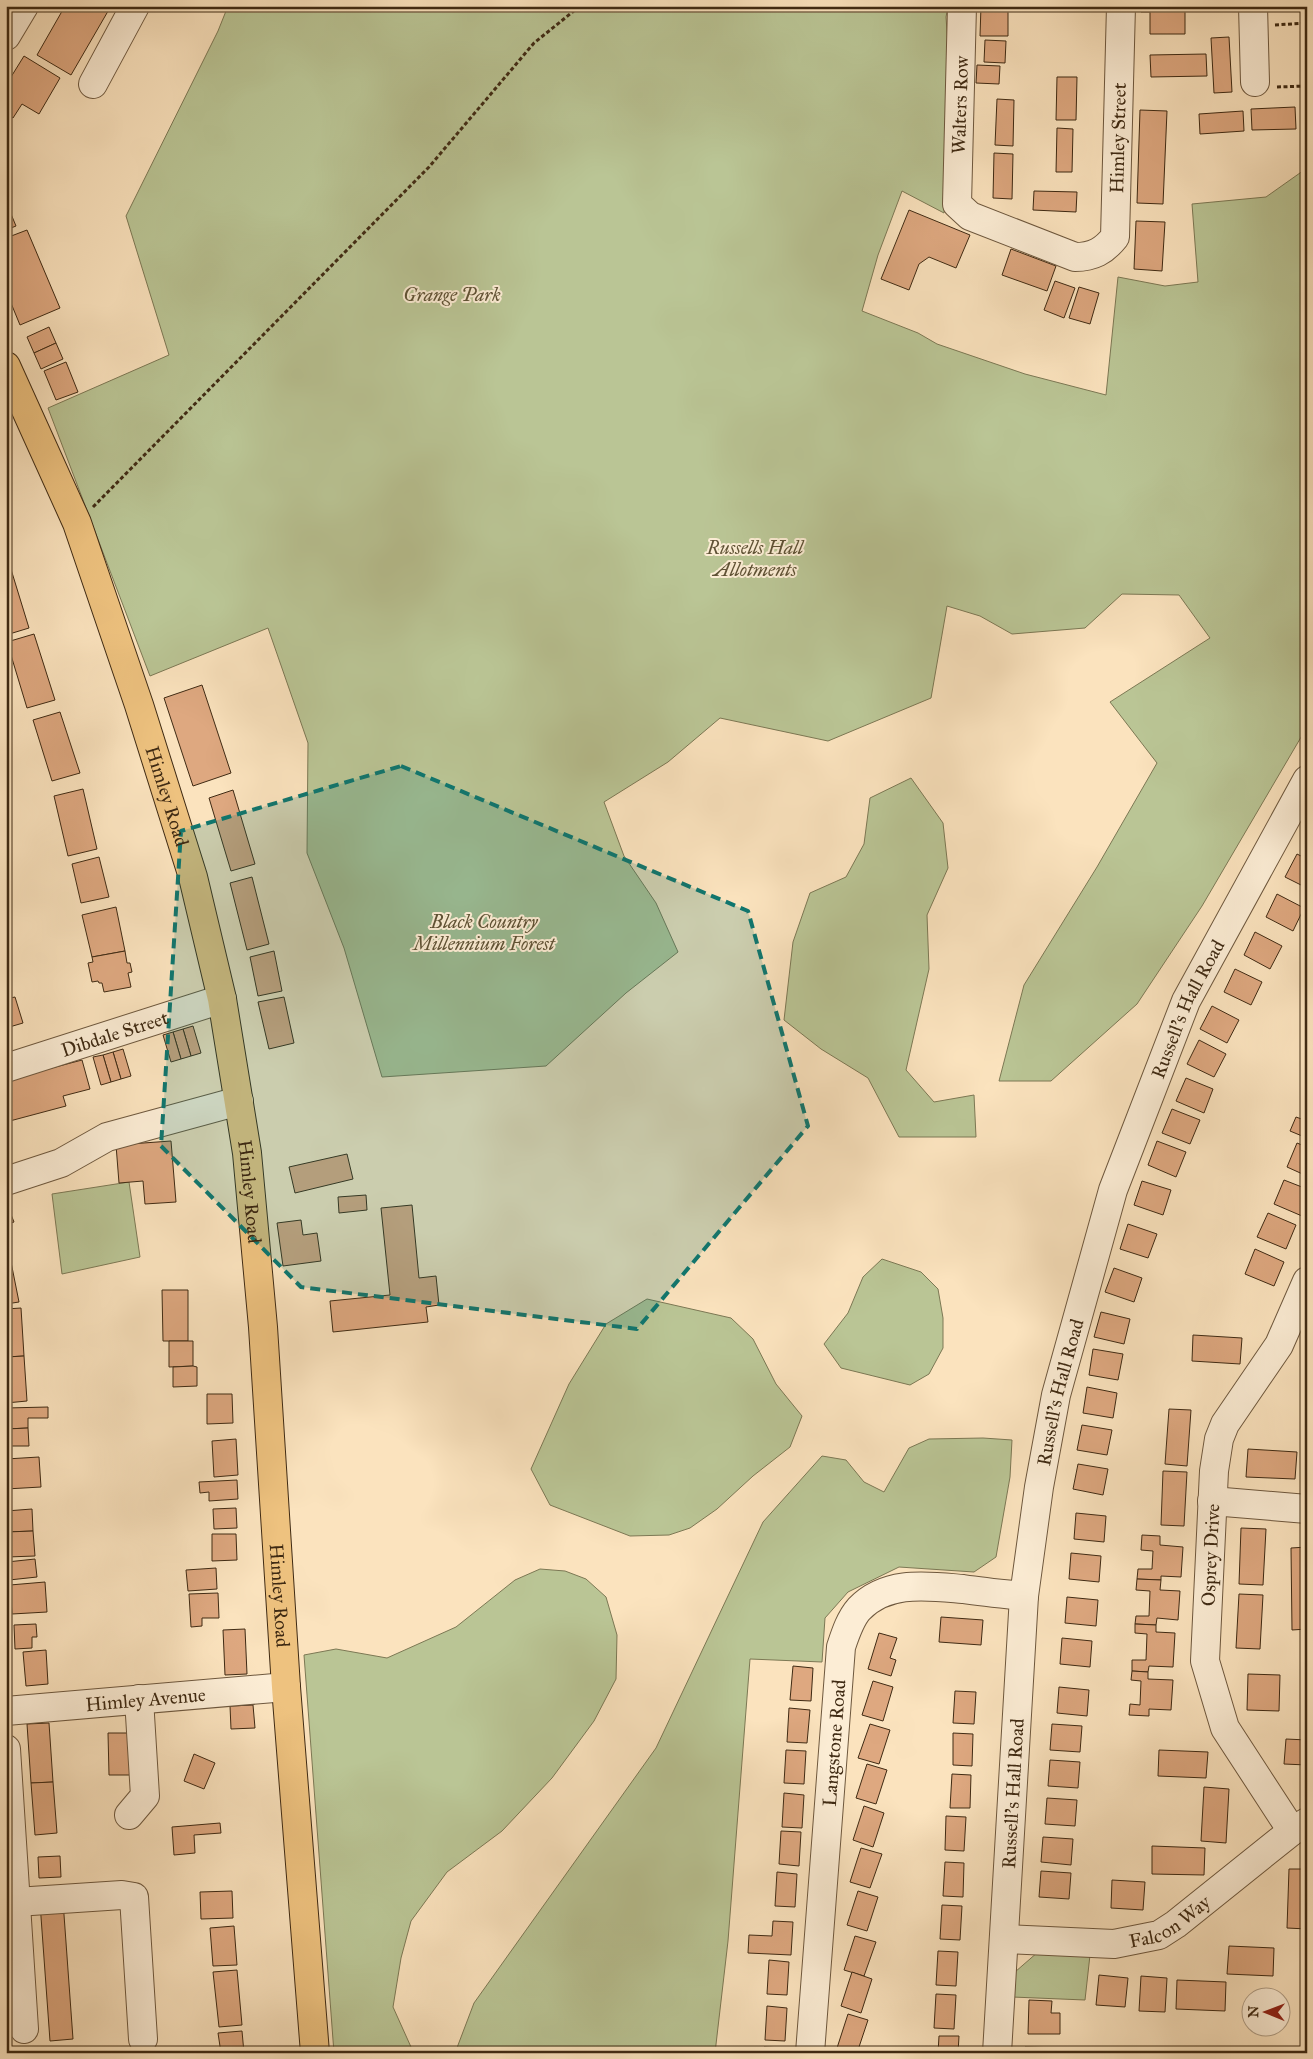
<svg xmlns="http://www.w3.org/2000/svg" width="1313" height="2059" viewBox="0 0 1313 2059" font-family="'IM FELL Great Primer',serif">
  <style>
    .green { fill: #bac595; stroke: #7c7854 }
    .building { fill: #dea880; stroke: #3f2a13 }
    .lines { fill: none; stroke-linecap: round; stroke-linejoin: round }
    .minor-casing { stroke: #6e583e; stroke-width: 30 }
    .major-casing { stroke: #3f2a13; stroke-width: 30 }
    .path { stroke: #3f2a13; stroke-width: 3; stroke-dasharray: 4 2.5; stroke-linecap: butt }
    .minor { stroke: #fcedd5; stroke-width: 28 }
    .major { stroke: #eec27f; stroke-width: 28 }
    .marked { fill: #0f766e; fill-opacity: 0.2; stroke: #0f766e; stroke-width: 4; stroke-dasharray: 10 6; stroke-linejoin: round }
    .labels { text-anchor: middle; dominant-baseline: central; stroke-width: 4; stroke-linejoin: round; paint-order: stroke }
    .street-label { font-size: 19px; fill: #3f2a13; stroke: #fcedd5 }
    .park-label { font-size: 19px; font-style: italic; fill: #5e5134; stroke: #fcedd5 }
  </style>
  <rect width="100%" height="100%" fill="#fbe3be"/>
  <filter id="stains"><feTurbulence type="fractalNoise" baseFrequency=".004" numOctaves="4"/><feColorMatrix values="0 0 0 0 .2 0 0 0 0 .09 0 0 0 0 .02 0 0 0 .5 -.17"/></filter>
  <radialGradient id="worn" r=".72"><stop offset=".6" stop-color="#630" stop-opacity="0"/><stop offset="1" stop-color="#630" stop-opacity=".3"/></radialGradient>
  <g class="green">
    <polygon points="228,6 948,6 946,17 951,88 944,213 902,191 878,255 862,311 918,333 937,344 1025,374 1106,395 1118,277 1165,286 1198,282 1192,204 1266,197 1307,168 1307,727 1202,906 1137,1004 1051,1081 999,1081 1024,985 1097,867 1157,763 1110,702 1210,638 1179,595 1122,594 1085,628 1012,634 980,616 947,606 931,698 828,741 720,718 668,762 604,802 624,856 656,903 678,952 626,993 546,1066 382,1077 344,948 307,853 308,743 268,628 150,676 48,408 169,355 126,216 218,31"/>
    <polygon points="911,778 943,823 948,868 927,915 929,969 906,1070 934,1102 974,1095 976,1137 899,1137 868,1078 821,1049 784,1020 793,942 810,893 846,877 864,844 870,798"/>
    <polygon points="129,1182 140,1257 62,1274 52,1194"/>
    <polygon points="882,1259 921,1272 938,1289 943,1318 943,1348 929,1374 910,1385 841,1368 824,1344 848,1313 863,1277"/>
    <polygon points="647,1299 731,1318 753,1339 776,1384 802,1416 790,1447 753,1476 717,1509 690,1528 669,1535 630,1536 550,1505 531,1469 569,1384 606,1324"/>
    <polygon points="983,1438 1012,1440 1010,1477 996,1557 974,1572 899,1567 848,1592 825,1618 822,1662 750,1659 728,1941 715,2053 455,2053 474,2003 656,1748 763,1522 822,1456 846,1460 864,1482 884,1492 909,1448 929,1439"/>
    <polygon points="540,1569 565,1571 586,1579 606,1597 617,1635 616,1679 594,1721 552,1778 502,1831 447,1872 411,1921 401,1958 393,2007 411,2047 411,2053 334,2053 304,1655 336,1649 387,1658 456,1627 515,1580"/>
    <polygon points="1038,1952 1090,1955 1085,2000 1012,1997 1015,1972"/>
  </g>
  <g class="building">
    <polygon points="65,6 111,6 71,75 37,55"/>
    <polygon points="981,6 1008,6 1008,36 980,36"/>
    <polygon points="1141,6 1185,6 1185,34 1150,34 1150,12 1141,12"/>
    <rect x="1185" y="6" width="46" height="3"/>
    <polygon points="1229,37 1232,92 1214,93 1211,38"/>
    <polygon points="985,40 1006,41 1005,63 984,62"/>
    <polygon points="1206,54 1207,76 1151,77 1150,55"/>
    <polygon points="24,56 60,78 39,114 22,104 13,118 6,114 6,85"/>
    <polygon points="977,65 1000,66 999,84 976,83"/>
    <polygon points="1057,77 1077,77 1076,120 1056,120"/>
    <polygon points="997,99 1014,100 1013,146 995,145"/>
    <rect x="1304" y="106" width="3" height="21"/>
    <polygon points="1295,107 1296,129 1252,130 1251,109"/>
    <polygon points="1140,110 1167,111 1163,204 1137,203"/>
    <polygon points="1243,111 1244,131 1200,134 1199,114"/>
    <polygon points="1057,128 1073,129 1072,172 1056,172"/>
    <polygon points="994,153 1013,154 1012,199 993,198"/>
    <polygon points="1034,191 1077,192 1076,212 1033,210"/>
    <polygon points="6,202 16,226 6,230"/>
    <polygon points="909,210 970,235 956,268 929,257 919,264 909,290 881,279"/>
    <polygon points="1136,221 1165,222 1162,271 1134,269"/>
    <polygon points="27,230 60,308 20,325 6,291 6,238"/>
    <polygon points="1011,249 1056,266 1047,291 1002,275"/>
    <polygon points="1055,281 1075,288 1064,318 1044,310"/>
    <polygon points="1079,287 1099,293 1090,324 1069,318"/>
    <polygon points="49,327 56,343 34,353 27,337"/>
    <polygon points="56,343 63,359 41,369 34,353"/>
    <polygon points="66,362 78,392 56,400 44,371"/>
    <polygon points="10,566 29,628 6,635 6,567"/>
    <polygon points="34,634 55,700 27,708 7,642"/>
    <polygon points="202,685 231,773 193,786 164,698"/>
    <polygon points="60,712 80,773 52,781 33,720"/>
    <polygon points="83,789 97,849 68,856 54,796"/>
    <polygon points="233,790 255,864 231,871 209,798"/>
    <polygon points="1297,854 1307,859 1307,888 1285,877"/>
    <polygon points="99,857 109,897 81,903 72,864"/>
    <polygon points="252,877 269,944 247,950 230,883"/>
    <polygon points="1277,894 1304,908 1293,931 1266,917"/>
    <polygon points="116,907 125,951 92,957 82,915"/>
    <polygon points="1255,932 1282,946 1270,969 1244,955"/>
    <polygon points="125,951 127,963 130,963 132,972 128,973 131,987 104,992 102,983 99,983 98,981 92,982 88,963 93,962 92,957"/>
    <polygon points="274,951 282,991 258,996 250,957"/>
    <polygon points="1235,969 1262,982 1251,1005 1224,992"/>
    <polygon points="15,997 23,1023 6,1028 6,999"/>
    <polygon points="284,997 294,1043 269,1049 258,1002"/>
    <polygon points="1212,1006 1239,1020 1227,1043 1200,1029"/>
    <polygon points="193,1026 201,1053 191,1056 183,1029"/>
    <polygon points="183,1029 191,1056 181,1059 173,1032"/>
    <polygon points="173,1032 181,1059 171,1062 163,1035"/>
    <polygon points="1199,1040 1226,1054 1214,1077 1187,1064"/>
    <polygon points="123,1049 131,1076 121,1079 113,1052"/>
    <polygon points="113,1052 121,1079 111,1082 103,1055"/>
    <polygon points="103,1055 111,1082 101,1085 93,1057"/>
    <polygon points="82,1060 90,1089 63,1096 66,1106 6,1122 6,1080"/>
    <polygon points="1186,1078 1213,1089 1204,1113 1176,1101"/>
    <polygon points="1172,1109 1200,1120 1190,1144 1162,1133"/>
    <polygon points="1296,1117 1307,1121 1307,1138 1290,1131"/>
    <polygon points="171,1141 176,1202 145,1204 143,1181 119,1183 116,1145"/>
    <polygon points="1157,1141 1186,1152 1176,1177 1148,1165"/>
    <polygon points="1297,1143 1307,1147 1307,1176 1287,1167"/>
    <polygon points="347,1154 353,1179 295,1193 289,1167"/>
    <polygon points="1284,1180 1307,1189 1307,1206 1302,1216 1274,1204"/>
    <polygon points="1142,1181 1171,1190 1163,1215 1134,1205"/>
    <polygon points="366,1195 367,1210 339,1213 338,1197"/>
    <polygon points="412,1205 419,1278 436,1276 439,1305 426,1307 428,1322 333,1332 330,1301 390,1295 381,1208"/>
    <polygon points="10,1212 14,1222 6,1225 6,1214"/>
    <polygon points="1268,1213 1296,1225 1286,1249 1257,1237"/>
    <polygon points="301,1220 303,1235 317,1233 321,1261 283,1266 277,1223"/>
    <polygon points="1128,1224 1157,1234 1148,1258 1120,1249"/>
    <polygon points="6,1247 8,1247 19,1302 6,1304"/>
    <polygon points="1255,1249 1284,1262 1274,1286 1245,1274"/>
    <polygon points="1114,1268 1142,1278 1134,1302 1105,1292"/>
    <polygon points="162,1290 188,1290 188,1341 163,1341"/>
    <polygon points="21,1308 24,1356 6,1357 6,1309"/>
    <polygon points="1101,1312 1130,1319 1124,1344 1094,1337"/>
    <polygon points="1193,1335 1242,1338 1240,1364 1192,1361"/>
    <polygon points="169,1341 193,1341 193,1366 169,1367"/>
    <polygon points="1093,1349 1123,1354 1118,1380 1089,1375"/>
    <polygon points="24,1356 27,1401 6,1403 6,1357"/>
    <polygon points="193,1366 197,1367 197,1386 173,1387 173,1367"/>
    <polygon points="1087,1387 1117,1393 1113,1418 1083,1413"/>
    <polygon points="207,1394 232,1394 233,1423 207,1424"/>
    <polygon points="48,1407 48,1418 28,1418 28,1428 6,1429 6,1408"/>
    <polygon points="1169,1409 1191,1410 1187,1466 1165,1464"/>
    <polygon points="1082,1425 1112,1430 1107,1455 1077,1450"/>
    <polygon points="28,1428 29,1446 6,1446 6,1429"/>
    <polygon points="236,1439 238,1475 214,1477 212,1441"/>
    <polygon points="1248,1449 1297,1452 1295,1479 1246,1477"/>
    <polygon points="39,1457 41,1487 6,1489 6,1459"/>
    <polygon points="1078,1464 1108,1469 1103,1495 1073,1489"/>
    <polygon points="1163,1471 1187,1472 1184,1526 1161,1525"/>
    <polygon points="237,1480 238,1499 209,1501 209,1492 200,1493 199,1482"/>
    <polygon points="236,1508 237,1528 214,1529 213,1509"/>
    <polygon points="32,1509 33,1531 6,1532 6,1511"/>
    <polygon points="1076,1513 1106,1516 1104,1542 1074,1539"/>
    <polygon points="1241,1528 1266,1529 1263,1585 1239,1584"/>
    <polygon points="33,1531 35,1556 7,1557 6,1532"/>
    <polygon points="212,1534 236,1534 237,1560 212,1561"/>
    <polygon points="1142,1535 1160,1536 1160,1545 1183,1547 1181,1577 1161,1576 1161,1580 1137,1579 1138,1569 1152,1569 1153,1551 1141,1550"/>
    <polygon points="1307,1547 1307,1629 1292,1630 1291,1548"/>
    <polygon points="1071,1553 1101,1556 1099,1582 1069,1579"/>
    <polygon points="35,1559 37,1577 9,1580 7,1562"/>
    <polygon points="216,1568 217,1589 188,1591 186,1570"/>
    <polygon points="1137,1579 1161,1580 1160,1590 1180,1591 1178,1620 1157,1618 1156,1625 1135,1624 1136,1616 1149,1616 1150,1591 1136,1590"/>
    <polygon points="45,1582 47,1612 12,1614 10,1585"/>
    <polygon points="218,1593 219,1618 202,1618 202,1626 191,1627 189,1594"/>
    <polygon points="1239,1594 1263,1595 1260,1649 1236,1648"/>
    <polygon points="1067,1597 1098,1600 1096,1626 1065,1623"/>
    <polygon points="941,1617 983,1620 981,1645 939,1642"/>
    <polygon points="36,1624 37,1637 32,1637 32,1648 15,1649 14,1625"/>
    <polygon points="1135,1624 1156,1625 1156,1632 1175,1633 1173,1667 1149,1666 1148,1672 1132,1671 1132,1660 1146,1660 1147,1634 1135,1633"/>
    <polygon points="245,1629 247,1674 225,1675 223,1630"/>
    <polygon points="879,1633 897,1638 890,1658 896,1660 891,1676 868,1669"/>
    <polygon points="1062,1638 1092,1641 1090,1667 1060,1664"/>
    <polygon points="46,1650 48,1684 26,1686 23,1652"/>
    <polygon points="793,1666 813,1668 811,1701 790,1700"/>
    <polygon points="1132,1671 1148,1672 1148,1679 1173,1680 1171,1710 1149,1709 1149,1716 1129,1715 1130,1704 1140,1705 1141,1681 1131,1680"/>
    <polygon points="1248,1674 1280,1675 1279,1711 1247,1710"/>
    <polygon points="873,1681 893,1687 883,1721 862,1715"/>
    <polygon points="1059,1687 1089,1690 1087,1716 1057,1713"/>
    <polygon points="955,1691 976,1692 974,1724 953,1723"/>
    <polygon points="253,1705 255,1728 231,1729 230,1706"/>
    <polygon points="789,1708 810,1710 807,1743 787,1742"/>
    <polygon points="49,1723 53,1782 31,1783 27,1724"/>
    <polygon points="870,1724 890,1730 879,1764 858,1758"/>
    <polygon points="1052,1724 1082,1726 1080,1752 1050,1750"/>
    <polygon points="108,1733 134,1733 135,1775 109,1775"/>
    <polygon points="953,1733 973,1734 972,1766 953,1765"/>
    <polygon points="1286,1739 1307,1740 1307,1765 1284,1764"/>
    <polygon points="786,1750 806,1751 804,1784 784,1783"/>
    <polygon points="1159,1750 1208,1752 1206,1778 1158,1776"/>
    <polygon points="194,1754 215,1763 204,1789 184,1781"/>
    <polygon points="1050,1760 1080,1762 1078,1788 1048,1786"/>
    <polygon points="867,1764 887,1770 876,1804 856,1798"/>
    <polygon points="952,1774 971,1775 970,1808 950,1808"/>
    <polygon points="53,1782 57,1833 35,1835 31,1783"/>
    <polygon points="1204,1787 1229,1789 1226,1843 1201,1841"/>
    <polygon points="784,1793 804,1795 802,1828 782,1827"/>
    <polygon points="1047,1798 1077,1800 1075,1826 1045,1824"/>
    <polygon points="864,1806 884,1813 873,1847 853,1840"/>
    <polygon points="946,1816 966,1817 964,1851 945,1850"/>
    <polygon points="220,1823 221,1833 194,1835 195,1853 174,1855 172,1827"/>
    <polygon points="781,1831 801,1832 799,1866 779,1864"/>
    <polygon points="1043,1837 1073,1839 1071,1865 1041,1862"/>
    <polygon points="1152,1846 1205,1848 1204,1875 1152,1874"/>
    <polygon points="861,1848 882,1854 870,1888 850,1882"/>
    <polygon points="60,1856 61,1877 39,1878 38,1857"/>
    <polygon points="945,1862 964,1863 963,1897 943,1896"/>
    <polygon points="1289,1869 1307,1869 1307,1929 1287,1928"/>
    <polygon points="1041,1871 1071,1873 1069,1899 1039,1897"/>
    <polygon points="777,1872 797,1874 795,1907 775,1906"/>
    <polygon points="1112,1880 1145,1882 1143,1910 1111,1908"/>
    <polygon points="232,1891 233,1918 201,1919 200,1892"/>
    <polygon points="858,1891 878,1897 867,1931 847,1925"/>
    <polygon points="63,1901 73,2039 50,2041 40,1903"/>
    <polygon points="942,1905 962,1906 960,1940 940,1939"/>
    <polygon points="773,1921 793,1922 791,1955 748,1953 749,1935 772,1936"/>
    <polygon points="234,1926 237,1965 213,1966 210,1928"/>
    <polygon points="855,1936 876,1942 864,1976 844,1970"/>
    <polygon points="1229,1946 1274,1948 1273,1976 1227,1974"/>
    <polygon points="938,1951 958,1952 956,1986 936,1985"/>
    <polygon points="769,1960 789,1962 787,1995 767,1994"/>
    <polygon points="237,1970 242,2025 219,2027 213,1972"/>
    <polygon points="852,1972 872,1979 861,2013 841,2006"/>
    <polygon points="1099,1975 1128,1978 1125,2007 1096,2005"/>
    <polygon points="1141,1976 1167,1978 1165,2012 1139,2011"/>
    <polygon points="1177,1980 1226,1982 1225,2011 1176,2009"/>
    <polygon points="936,1994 956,1995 954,2029 934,2028"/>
    <polygon points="1029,2000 1052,2001 1051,2013 1060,2013 1060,2034 1028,2034"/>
    <polygon points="767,2006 787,2008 785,2041 765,2040"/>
    <polygon points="848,2014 868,2020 857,2053 837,2048"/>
    <polygon points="242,2031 244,2053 221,2053 218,2033"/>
    <polygon points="939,2036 959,2036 958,2053 938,2053"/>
    <polygon points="764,2047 784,2048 783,2053 763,2053"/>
    <polygon points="1025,2047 1061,2048 1060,2053 1025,2053"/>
  </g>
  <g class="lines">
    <defs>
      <g id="minor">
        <path id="s1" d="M962,6L957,204L970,216L1075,257C1093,257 1104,251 1115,237L1121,6"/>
        <polyline points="1253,6 1255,82"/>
        <polyline points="6,36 24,6"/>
        <polyline points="93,84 135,6"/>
        <path id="s2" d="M6,1068L222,999"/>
        <polyline points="6,1181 61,1163 107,1137 239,1101"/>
        <polyline points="1212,1501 1307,1509"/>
        <path id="s3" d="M6,1711L286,1687"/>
        <polyline points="6,1749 24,2029"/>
        <polyline points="129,1815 145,1796 139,1699"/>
        <path id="s4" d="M1292,1831L1225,1728L1205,1661L1214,1471L1219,1439L1225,1424L1279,1345L1307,1281"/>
        <polyline points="16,1902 122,1895 134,1897 143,2039"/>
        <path id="s5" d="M1004,1939L1114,1944L1159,1935L1176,1924L1292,1831L1307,1822"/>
        <path id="s6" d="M810,2053L841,1647C845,1635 850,1619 859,1609C887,1580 927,1586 963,1589C983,1592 1004,1594 1024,1596"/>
        <path id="s7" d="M997,2053L1024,1596L1039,1487L1056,1395L1113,1190L1186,1001L1307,780"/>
      </g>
      <g id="major">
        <path id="s8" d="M6,366L77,523L139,705L193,877L222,999L247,1153L263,1327L286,1687L315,2053"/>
      </g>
    </defs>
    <use href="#minor" class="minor-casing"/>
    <use href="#major" class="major-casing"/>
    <g class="path">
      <polyline points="1275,25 1307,23"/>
      <polyline points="1277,87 1307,86"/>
      <polyline points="93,507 429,167 534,43 580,6"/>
    </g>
    <use href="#minor" class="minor"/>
    <use href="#major" class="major"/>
  </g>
  <path class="marked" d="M401,766L748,911L808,1126L637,1329L301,1287L161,1146L181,831Z"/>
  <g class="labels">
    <g class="street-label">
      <text transform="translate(960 105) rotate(-88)">Walters Row</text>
      <text stroke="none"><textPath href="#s1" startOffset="474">Himley Street</textPath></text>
      <text stroke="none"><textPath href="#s8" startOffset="460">Himley Road</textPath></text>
      <text stroke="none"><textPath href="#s7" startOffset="1070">Russell's Hall Road</textPath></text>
      <text stroke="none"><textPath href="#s2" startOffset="114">Dibdale Street</textPath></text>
      <text stroke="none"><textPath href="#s8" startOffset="865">Himley Road</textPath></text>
      <text stroke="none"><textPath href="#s7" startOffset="665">Russell's Hall Road</textPath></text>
      <text stroke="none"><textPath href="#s4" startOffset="299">Osprey Drive</textPath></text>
      <text stroke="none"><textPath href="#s8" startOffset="1270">Himley Road</textPath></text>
      <text stroke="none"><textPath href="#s3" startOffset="140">Himley Avenue</textPath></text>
      <text stroke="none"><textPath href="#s6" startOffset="311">Langstone Road</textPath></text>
      <text stroke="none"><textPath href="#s7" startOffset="260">Russell's Hall Road</textPath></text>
      <text stroke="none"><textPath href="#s5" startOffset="171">Falcon Way</textPath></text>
    </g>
    <g class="park-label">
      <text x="452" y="294">Grange Park</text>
      <text x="755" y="547">Russells Hall<tspan x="755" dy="22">Allotments</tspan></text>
      <text x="484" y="921">Black Country<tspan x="484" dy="22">Millennium Forest</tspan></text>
    </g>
  </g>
  <rect width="1313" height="2059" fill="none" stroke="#fbe3be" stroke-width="25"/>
  <rect x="8" y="8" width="1298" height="2044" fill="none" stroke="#3f2a13" stroke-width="2.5"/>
  <rect x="12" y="12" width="1288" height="2034" fill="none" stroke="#3f2a13"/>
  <g transform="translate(1266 2012) rotate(271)"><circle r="24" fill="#fcedd5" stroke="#b09f87"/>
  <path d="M0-4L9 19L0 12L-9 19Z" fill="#8f2418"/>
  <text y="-8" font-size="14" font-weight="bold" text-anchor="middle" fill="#3f2a13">N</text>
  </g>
  <rect width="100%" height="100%" filter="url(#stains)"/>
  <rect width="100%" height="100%" fill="url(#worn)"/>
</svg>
